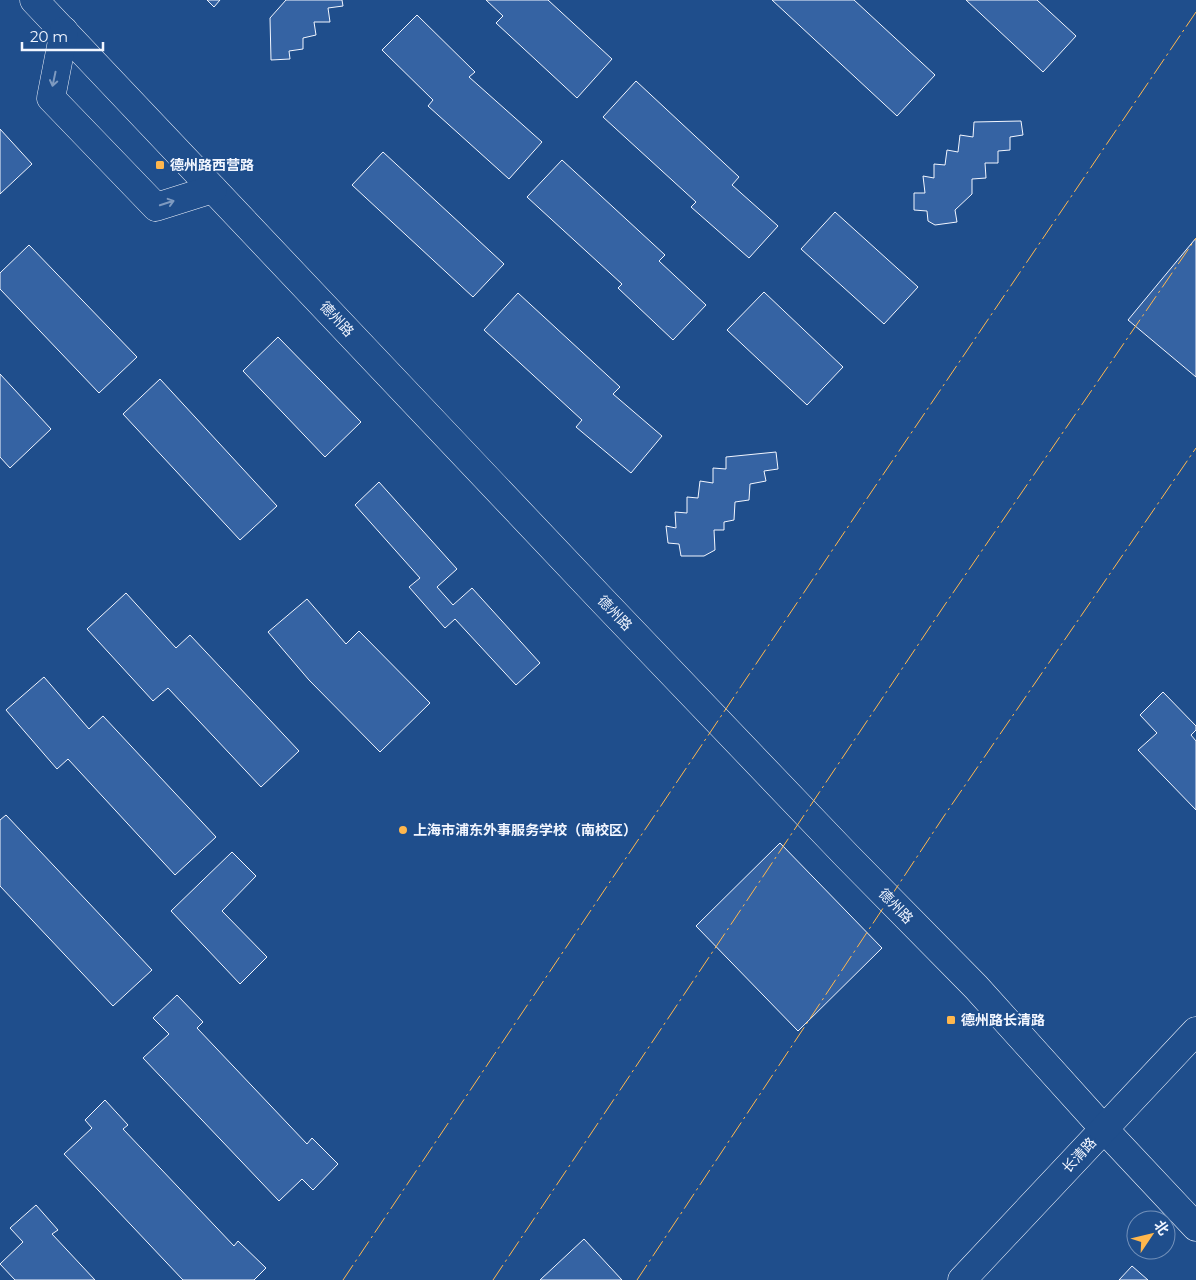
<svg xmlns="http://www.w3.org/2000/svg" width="1196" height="1280" viewBox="0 0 1196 1280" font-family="Montserrat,'Noto Sans SC',sans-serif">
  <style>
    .building { fill: #3563a3; stroke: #f2f6ff }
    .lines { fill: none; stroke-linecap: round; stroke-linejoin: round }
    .minor-casing { stroke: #f2f6ff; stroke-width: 29 }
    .major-casing { stroke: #f2f6ff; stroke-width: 29 }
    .minor { stroke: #1f4e8c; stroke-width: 28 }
    .major { stroke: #1f4e8c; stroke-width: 28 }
    .power { stroke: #ffb74d; stroke-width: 1; stroke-dasharray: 18 4 2.5 4; stroke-linecap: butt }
    .oneway { stroke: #7e9ac0 }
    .poi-dot { fill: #ffb74d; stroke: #1f4e8c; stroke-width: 2 }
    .labels { text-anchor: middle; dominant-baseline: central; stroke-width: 4; stroke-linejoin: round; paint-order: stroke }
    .poi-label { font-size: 14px; font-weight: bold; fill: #f2f6ff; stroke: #1f4e8c; text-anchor: start }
    .street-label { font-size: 14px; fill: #f2f6ff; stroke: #1f4e8c }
  </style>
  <rect width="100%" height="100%" fill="#1f4e8c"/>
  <g class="building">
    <polygon points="207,0 220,0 214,7"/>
    <polygon points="286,0 342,0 343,6 328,8 330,22 314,22 316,35 303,38 303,49 289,51 290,59 271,60 270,18"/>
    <polygon points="486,0 548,0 612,59 577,98 496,23 503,16"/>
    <polygon points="772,0 854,0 935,75 897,116"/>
    <polygon points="966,0 1037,0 1076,36 1043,72"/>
    <polygon points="417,15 475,72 469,77 542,142 509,179 428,106 433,100 382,50"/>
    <polygon points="636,81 739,177 732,185 778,226 749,258 691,207 696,202 603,117"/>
    <polygon points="1021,121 1023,135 1010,137 1010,150 998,151 998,163 985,163 986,178 972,179 972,194 955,210 957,222 935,225 928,221 927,211 914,210 914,193 925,193 923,176 934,178 934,164 945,165 947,150 958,152 960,135 973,137 974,122"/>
    <polygon points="0,129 32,164 0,194"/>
    <polygon points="383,152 504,264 473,297 352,185"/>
    <polygon points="562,160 665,255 659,261 706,305 673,340 618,288 622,284 527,197"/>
    <polygon points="835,212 918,287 884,324 801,249"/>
    <polygon points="1196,238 1196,377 1128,320"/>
    <polygon points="29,245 137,357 99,393 0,289 0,273"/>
    <polygon points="764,292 843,367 807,405 727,330"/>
    <polygon points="518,293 620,387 613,394 662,436 631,473 576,427 582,420 484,330"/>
    <polygon points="278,337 361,422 325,457 243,371"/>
    <polygon points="0,374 51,429 10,468 0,457"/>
    <polygon points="160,379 277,506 240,540 123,414"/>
    <polygon points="776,452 778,469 764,471 766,481 750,484 749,500 735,502 734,520 724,522 724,530 714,530 715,550 704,556 681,556 679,544 668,543 666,526 676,528 675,512 687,513 687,497 698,498 700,481 713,483 713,468 726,469 726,457"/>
    <polygon points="379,482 457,569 437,587 453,605 472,588 540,663 516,685 455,619 445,628 409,587 420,578 355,505"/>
    <polygon points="126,593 176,648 190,635 299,751 261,787 168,688 153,701 87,629"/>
    <polygon points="307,599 346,644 359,631 430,703 380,752 309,680 268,632"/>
    <polygon points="44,677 89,729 103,716 216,837 175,875 68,759 57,769 6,710"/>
    <polygon points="1163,692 1196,726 1196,730 1191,735 1196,741 1196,810 1138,750 1157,733 1140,715"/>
    <polygon points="6,815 152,970 113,1006 0,886 0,820"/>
    <polygon points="780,843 882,948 798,1031 696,926"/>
    <polygon points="232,852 256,876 222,911 267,957 240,984 171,911"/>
    <polygon points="177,995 203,1022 197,1028 307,1144 312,1138 338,1164 313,1190 302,1179 279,1201 143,1058 169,1034 153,1018"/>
    <polygon points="105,1100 128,1125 123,1129 234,1246 238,1241 266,1268 254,1280 183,1280 64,1154 92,1128 85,1120"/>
    <polygon points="36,1205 58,1230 52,1234 95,1280 15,1280 0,1264 23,1242 10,1228"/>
    <polygon points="584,1239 622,1280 540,1280"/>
    <polygon points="1132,1266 1148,1280 1119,1280"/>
  </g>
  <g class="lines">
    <defs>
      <g id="minor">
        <polyline points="34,0 604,602 847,856 976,987 1104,1129 1196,1227"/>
        <polyline points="64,31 51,98 156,207 213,189"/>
      </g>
      <polyline id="major" points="962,1280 1196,1031"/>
    </defs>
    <use href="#minor" class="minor-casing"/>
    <use href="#major" class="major-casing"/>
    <use href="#minor" class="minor"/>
    <use href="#major" class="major"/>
    <g class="power">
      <polyline points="343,1280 872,491 1196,12"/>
      <polyline points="493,1280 944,606 1196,238"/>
      <polyline points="637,1280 944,816 1196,448"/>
    </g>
  </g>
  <defs><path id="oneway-shaft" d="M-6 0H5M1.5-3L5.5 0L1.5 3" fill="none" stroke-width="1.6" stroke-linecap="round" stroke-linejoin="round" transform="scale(1.25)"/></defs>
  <g class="oneway">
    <use href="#oneway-shaft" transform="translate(54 79) rotate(102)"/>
    <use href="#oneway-shaft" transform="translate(167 203) rotate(-18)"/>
  </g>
  <g class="poi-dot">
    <rect x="155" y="160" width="10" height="10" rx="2.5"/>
    <circle cx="403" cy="830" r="5"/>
    <rect x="946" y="1015" width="10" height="10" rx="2.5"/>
  </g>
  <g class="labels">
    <g class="poi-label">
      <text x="170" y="165">德州路西营路</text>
      <text x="413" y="830">上海市浦东外事服务学校（南校区）</text>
      <text x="961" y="1020">德州路长清路</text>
    </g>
    <g class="street-label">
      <text transform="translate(337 319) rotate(47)">德州路</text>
      <text transform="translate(615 613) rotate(46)">德州路</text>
      <text transform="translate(896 906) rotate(46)">德州路</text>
      <text transform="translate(1079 1155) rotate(-47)">长清路</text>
    </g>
  </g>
  <g transform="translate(1151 1235) rotate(55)"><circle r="24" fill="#1f4e8c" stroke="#7391ba"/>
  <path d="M0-4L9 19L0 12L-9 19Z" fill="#ffb74d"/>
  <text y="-8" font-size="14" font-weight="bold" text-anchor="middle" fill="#f2f6ff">北</text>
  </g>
  <path d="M22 42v8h81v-8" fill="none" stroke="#f2f6ff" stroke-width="2.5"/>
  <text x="30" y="42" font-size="15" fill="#f2f6ff" stroke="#1f4e8c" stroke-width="4" paint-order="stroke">20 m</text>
</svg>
